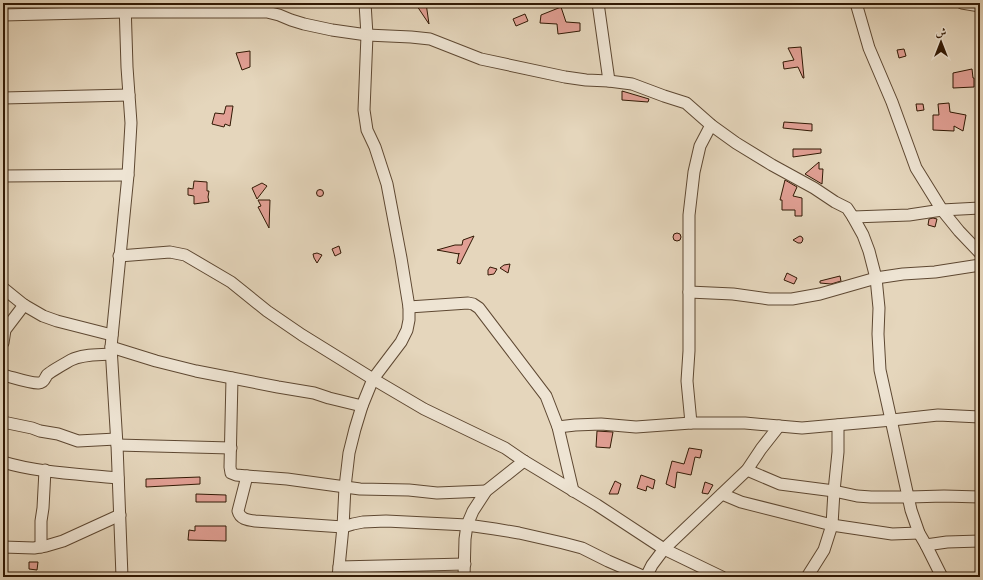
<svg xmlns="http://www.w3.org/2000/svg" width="983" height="580" viewBox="0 0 983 580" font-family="'Old Standard TT',Amiri,serif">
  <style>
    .building { fill: #e2a095; stroke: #311904 }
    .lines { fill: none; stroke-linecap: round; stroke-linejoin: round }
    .street-casing { stroke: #5e4832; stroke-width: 13 }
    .street { stroke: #eee4d3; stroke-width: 11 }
  </style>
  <rect width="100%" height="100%" fill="#e5d6bc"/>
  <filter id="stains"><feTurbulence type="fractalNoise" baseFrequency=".005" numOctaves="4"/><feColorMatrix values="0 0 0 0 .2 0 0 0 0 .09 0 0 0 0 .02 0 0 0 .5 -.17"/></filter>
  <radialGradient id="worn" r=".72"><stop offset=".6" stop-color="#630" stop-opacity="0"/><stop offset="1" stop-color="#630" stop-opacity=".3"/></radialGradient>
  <g class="building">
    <polygon points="415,3 426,3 429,24"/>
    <polygon points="561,7 566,22 580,23 580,31 558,34 557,24 540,23 541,15"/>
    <polygon points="525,14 528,21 516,26 513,19"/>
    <polygon points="801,47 804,78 803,78 798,67 784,69 783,62 794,60 788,48"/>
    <polygon points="904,49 906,56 899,58 897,50"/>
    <polygon points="250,51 250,67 242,70 236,53"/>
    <polygon points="972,69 973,78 974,78 974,87 953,88 953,73"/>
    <polygon points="622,91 649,99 648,102 622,100"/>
    <polygon points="949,103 950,112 966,115 963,131 954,126 954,131 933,130 933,115 939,115 938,104"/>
    <polygon points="916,104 923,104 924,110 917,111"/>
    <polygon points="226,106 233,106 230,126 225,124 224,127 212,124 215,113 224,114"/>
    <polygon points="784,122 812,124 812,131 783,128"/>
    <polygon points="793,149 821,149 821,153 793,157"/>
    <polygon points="819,162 819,169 823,169 822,184 805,174"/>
    <polygon points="785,180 797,187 793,196 802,198 802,216 795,216 795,210 782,210 782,200 780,200"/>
    <polygon points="194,181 207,182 207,191 209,191 208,197 209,202 194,204 194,196 188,195 188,188 193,189"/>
    <polygon points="262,183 267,186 257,199 252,188"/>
    <circle cx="320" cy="193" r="3.5"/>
    <polygon points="258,200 270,200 269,228 258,207 261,206"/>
    <polygon points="933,218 937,219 935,227 928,225 929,219"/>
    <circle cx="677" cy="237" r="4"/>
    <polygon points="474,236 460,264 457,263 459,253 459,254 437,250 455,245 462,245 463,240"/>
    <polygon points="800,236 802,237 803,239 802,242 801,243 798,243 793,240 798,237"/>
    <polygon points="339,246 341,253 335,256 332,249"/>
    <polygon points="317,253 322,255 317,263 314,258 313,254"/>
    <polygon points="510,264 508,273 500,268 504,265"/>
    <polygon points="490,267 497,269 494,274 488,275 488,270"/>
    <polygon points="787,273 797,278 794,284 784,280"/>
    <polygon points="840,276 841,281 831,284 820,283 820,281"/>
    <polygon points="597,431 613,432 610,448 596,447"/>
    <polygon points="689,448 702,450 700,458 695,457 691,475 677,472 675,488 666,484 672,461 684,464"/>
    <polygon points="641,475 655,480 653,489 647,486 646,491 637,488"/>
    <polygon points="200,477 200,484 146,487 146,479"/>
    <polygon points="615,481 621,484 618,494 609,494"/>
    <polygon points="705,482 713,485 708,494 702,493"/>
    <polygon points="196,494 226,495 226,502 196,502"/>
    <polygon points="195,526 226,526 226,541 188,540 189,530 195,531"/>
    <polygon points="29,562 38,562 37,570 29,569"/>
  </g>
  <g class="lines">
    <defs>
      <g id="street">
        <polyline points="598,3 609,81"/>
        <polyline points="856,3 869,48 892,102 916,168 942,210 959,231 980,253"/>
        <polyline points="962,3 980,6"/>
        <polyline points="3,15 125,12 267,12 279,15 291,20 304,24 332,30 367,35 411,37 430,39 481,59 565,77 586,80 609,81 632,84 664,96 686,103 711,125 736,143 772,165 814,188 835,202 847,208 853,217 863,235 869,251 876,278 879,308 878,334 880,370 911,510 919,533 926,545 942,577"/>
        <polyline points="3,98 129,95"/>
        <polyline points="3,176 128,175"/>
        <polyline points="853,217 909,215 942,210 980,208"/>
        <polyline points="119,256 170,252 185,255 231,282 267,311 302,335 373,379 424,409 505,448 524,461 597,505 664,549 722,577"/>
        <polyline points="3,288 24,305 43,316 57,321 112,335"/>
        <polyline points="689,292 733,294 769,299 792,299 820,294 876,278 903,274 935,272 980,265"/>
        <polyline points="409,307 468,303 473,304 479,308 546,396 558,427 573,491"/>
        <polyline points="3,343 5,330 24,305"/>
        <polyline points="111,347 156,361 196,371 278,387 314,393 329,398 362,406"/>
        <path d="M3,375C12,377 31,384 39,383C44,383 45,378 47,375C51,371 66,363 71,360C83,354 98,355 111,354"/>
        <polyline points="232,378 230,467 231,473 236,475 247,476 287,479 360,489 409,490 437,493 486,491"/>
        <polyline points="3,422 32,428 40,431 58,434 78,441 116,439"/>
        <polyline points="691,423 687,381 689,351 689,215 694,172 700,146 711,125"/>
        <polyline points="558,427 575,425 601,424 636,427 691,423 745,423 802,428 892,420 938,415 980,417"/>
        <polyline points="117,445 231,448"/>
        <path d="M3,462C39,473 81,474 118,478"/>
        <polyline points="747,470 780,484 834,491 857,496 871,497 909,497 944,496 980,497"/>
        <path d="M247,476L238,511C240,519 247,520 255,521L343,527L353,524L363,522L386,521L467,525L495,529L519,533L563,543L582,548L608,561L645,577"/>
        <polyline points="722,494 741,502 832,525 892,534 919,533"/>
        <polyline points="926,545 947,542 980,541"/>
        <polyline points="3,547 34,548 46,546 63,541 120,515"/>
        <polyline points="41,547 41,521 43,508 45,470"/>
        <polyline points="339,567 465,564"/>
        <polyline points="122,577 117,445 111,347 128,175 131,123 127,67 125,3"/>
        <polyline points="338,577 343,527 345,487 349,453 355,429 362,406 373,379 401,342 407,330 409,320 409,307 401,258 387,184 375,147 367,130 364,110 367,35 365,3"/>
        <polyline points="464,577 465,539 467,525 473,511 486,491 524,461"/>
        <polyline points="646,577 652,565 664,549 747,470 761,449 779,426"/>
        <polyline points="807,577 824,550 832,525 834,491 838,452 838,425"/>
      </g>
    </defs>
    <use href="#street" class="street-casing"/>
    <use href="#street" class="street"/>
  </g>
  <rect width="983" height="580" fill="none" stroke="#e5d6bc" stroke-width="16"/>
  <rect x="4" y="4" width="975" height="572" fill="none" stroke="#311904" stroke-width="2"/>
  <rect x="8" y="8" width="967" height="564" fill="none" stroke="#311904"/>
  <g transform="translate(941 42)" stroke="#eee4d3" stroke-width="3" paint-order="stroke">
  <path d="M0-3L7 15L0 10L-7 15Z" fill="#311904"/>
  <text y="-6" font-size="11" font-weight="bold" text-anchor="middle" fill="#311904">ش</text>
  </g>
  <rect width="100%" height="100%" filter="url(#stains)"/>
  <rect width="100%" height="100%" fill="url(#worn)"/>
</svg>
